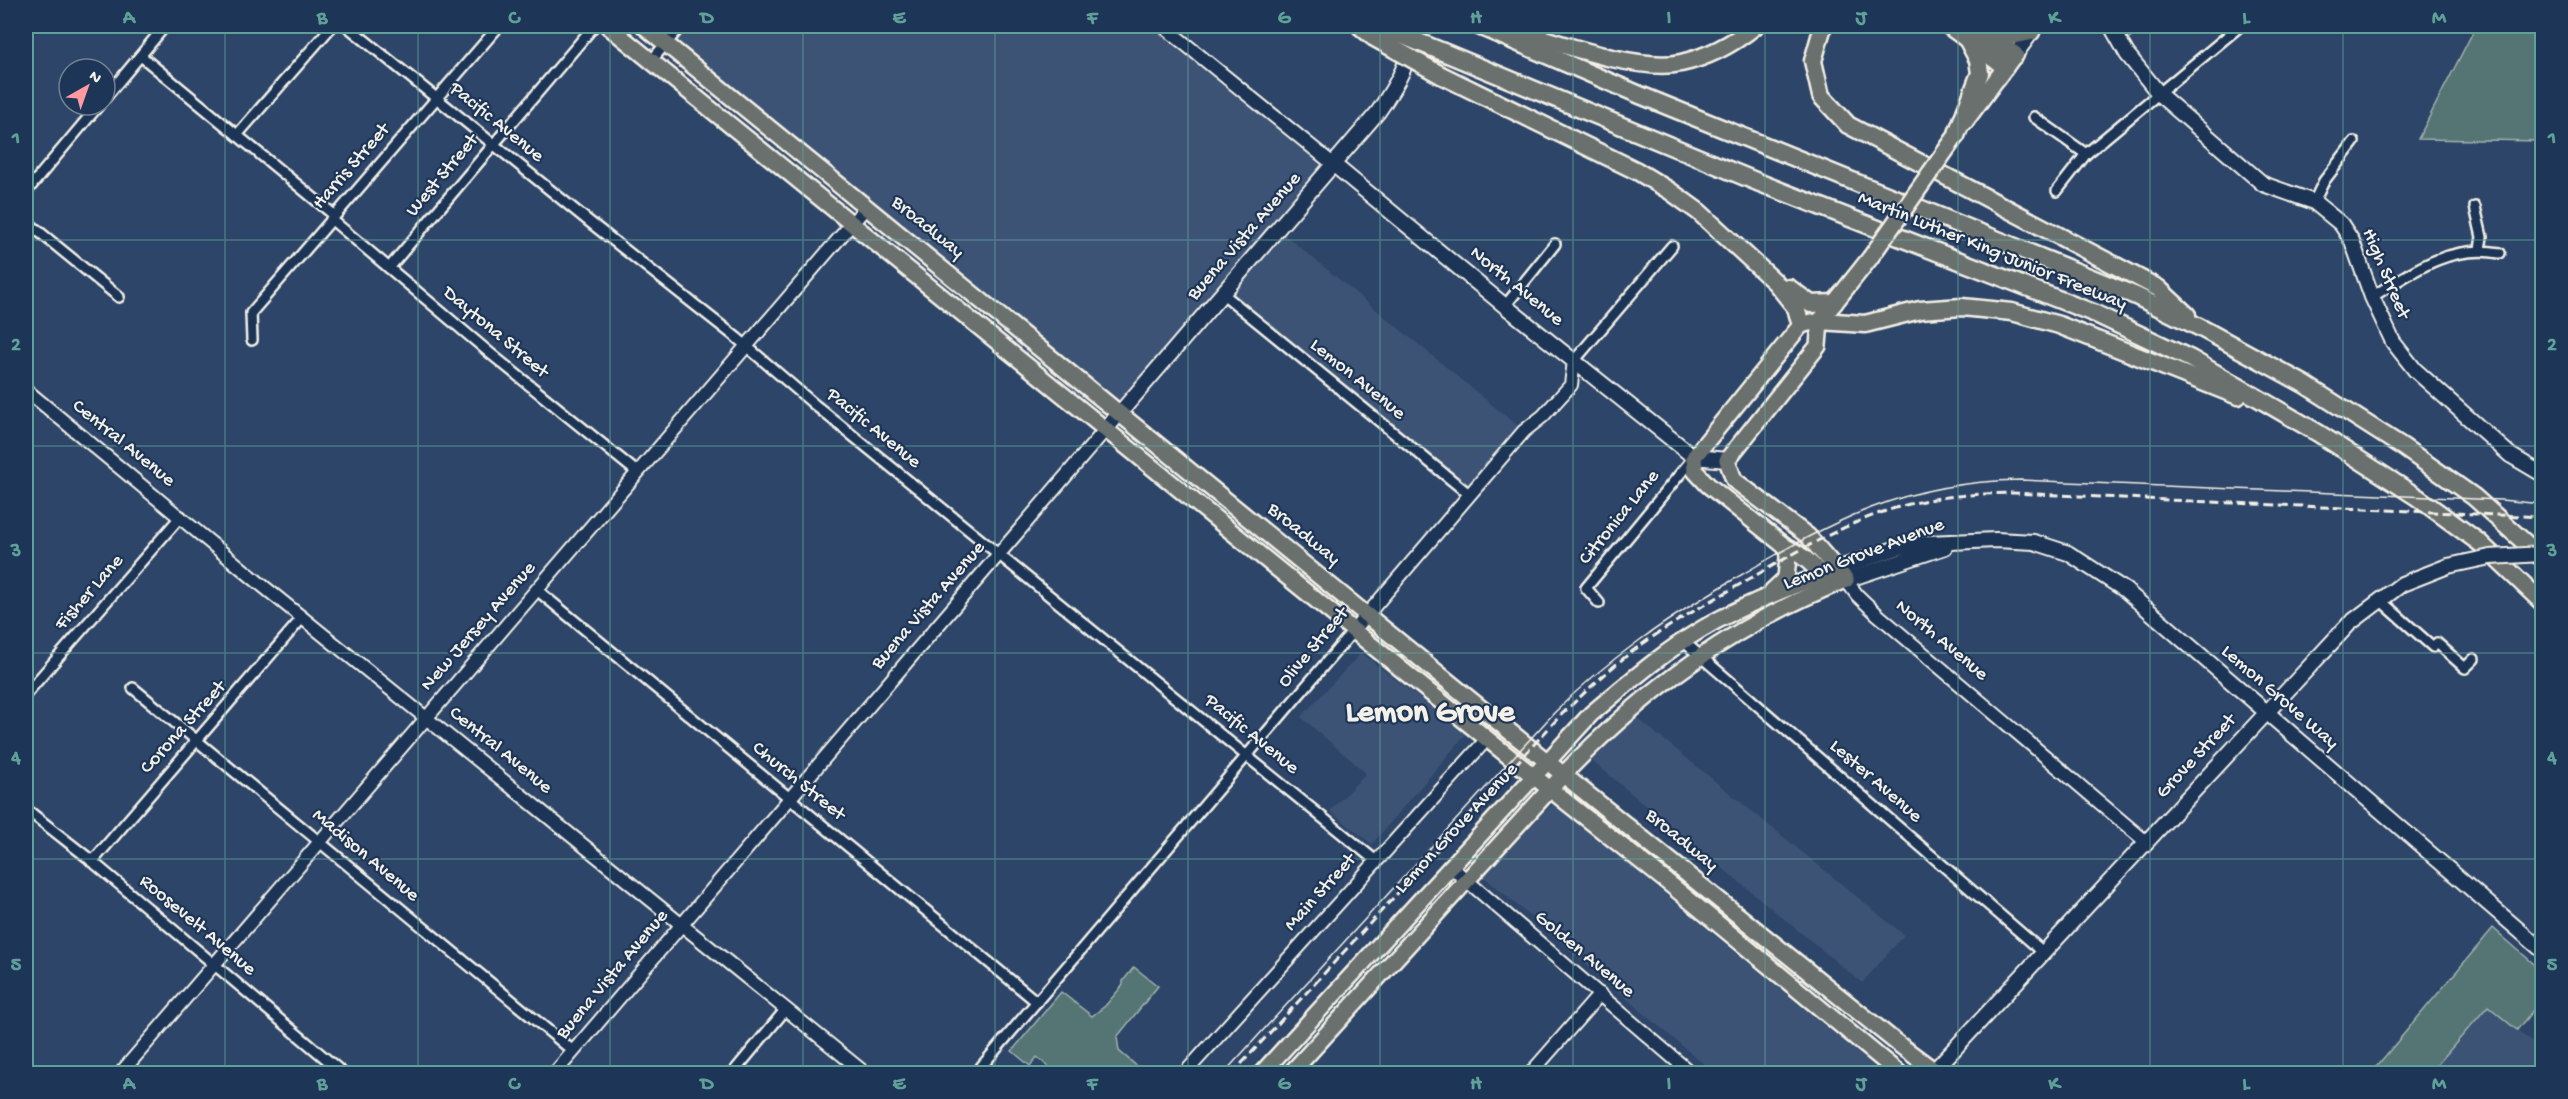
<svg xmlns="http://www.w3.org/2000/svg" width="2568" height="1099" viewBox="0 0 2568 1099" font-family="'Gochi Hand',sans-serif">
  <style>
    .built { fill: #3c5376 }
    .green { fill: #547474; stroke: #a4b2ae; stroke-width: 1.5 }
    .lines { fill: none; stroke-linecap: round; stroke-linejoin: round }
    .minor-casing { stroke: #f4f1e8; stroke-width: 14 }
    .tertiary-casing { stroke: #f4f1e8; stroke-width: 16 }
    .secondary-casing { stroke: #f4f1e8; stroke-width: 18 }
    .primary-casing { stroke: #f4f1e8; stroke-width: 20 }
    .motorway-casing { stroke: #f4f1e8; stroke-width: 21 }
    .minor { stroke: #1d3557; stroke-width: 9 }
    .tertiary { stroke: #1d3557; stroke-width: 12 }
    .secondary { stroke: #1d3557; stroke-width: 14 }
    .primary { stroke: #6b706d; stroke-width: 15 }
    .motorway { stroke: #6b706d; stroke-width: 16 }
    .tram { stroke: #f4f1e8; stroke-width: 1.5 }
    .rail { stroke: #f4f1e8; stroke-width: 3; stroke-dasharray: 9 4.5; stroke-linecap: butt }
    .secondary-bridge-casing { stroke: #f4f1e8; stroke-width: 18; stroke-linecap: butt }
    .primary-bridge-casing { stroke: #f4f1e8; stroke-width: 20; stroke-linecap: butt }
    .motorway-bridge-casing { stroke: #f4f1e8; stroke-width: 21; stroke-linecap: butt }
    .secondary-bridge { stroke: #1d3557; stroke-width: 14 }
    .primary-bridge { stroke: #6b706d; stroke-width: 15 }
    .motorway-bridge { stroke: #6b706d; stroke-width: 16 }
    .grid { fill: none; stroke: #5fa199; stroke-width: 1.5; stroke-opacity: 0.55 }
    .labels { text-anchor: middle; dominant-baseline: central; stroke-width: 4.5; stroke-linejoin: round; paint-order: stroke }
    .street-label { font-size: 20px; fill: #f4f1e8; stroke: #1d3557 }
    .town-label { font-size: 32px; font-weight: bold; fill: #f4f1e8; stroke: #1d3557 }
    .neatline { fill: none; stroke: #5fa199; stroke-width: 2 }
    .grid-label { font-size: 20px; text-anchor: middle; font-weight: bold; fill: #5fa199 }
  </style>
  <rect width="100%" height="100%" fill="#2d4568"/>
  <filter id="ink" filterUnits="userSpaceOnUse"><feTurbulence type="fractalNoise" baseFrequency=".0167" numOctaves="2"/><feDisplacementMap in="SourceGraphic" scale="12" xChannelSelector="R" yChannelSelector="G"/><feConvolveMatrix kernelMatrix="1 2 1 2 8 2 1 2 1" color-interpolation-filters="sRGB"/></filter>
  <g filter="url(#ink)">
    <g class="built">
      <polygon points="684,26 1158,26 1330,166 1121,409 669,44"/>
      <polygon points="1280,231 1524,431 1470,495 1227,294"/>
      <polygon points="1361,653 1466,734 1372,844 1330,811 1366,773 1301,717"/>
      <polygon points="1636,717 1904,935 1862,983 1592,761"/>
      <polygon points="1553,805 1562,809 1882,1073 1714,1073 1483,876 1544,811"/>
      <polygon points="2488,1005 2542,1051 2542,1073 2430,1074"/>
    </g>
    <g class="green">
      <polygon points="2120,26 2145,26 2128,39"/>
      <polygon points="2476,26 2542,26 2542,141 2418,139"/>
      <polygon points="2493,928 2542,971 2542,999 2517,1030 2488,1006 2430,1073 2371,1073"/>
      <polygon points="1134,967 1158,986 1117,1037 1119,1051 1145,1073 1152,1066 1161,1073 1056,1073 1037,1057 1030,1066 1012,1051 1061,992 1092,1016 1105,1006 1123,985 1123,981"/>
    </g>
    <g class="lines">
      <defs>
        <g id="minor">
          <polyline points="347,26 591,223 737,338 815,405 1376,861"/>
          <polyline points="141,56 334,215"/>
          <polyline points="651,61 681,26"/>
          <polyline points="105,98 165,26"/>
          <polyline points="2034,117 2086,154"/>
          <polyline points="237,135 332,26"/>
          <polyline points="2057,191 2086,154 2240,26"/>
          <polyline points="26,192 99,105"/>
          <polyline points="2314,202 2324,181 2354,142"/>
          <polyline points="2475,207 2482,237 2480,249"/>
          <polyline points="331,219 491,354 638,473"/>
          <polyline points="26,221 119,297"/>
          <polyline points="389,268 594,26"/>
          <polyline points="1222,293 1470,495"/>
          <path d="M2372,297C2413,271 2449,244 2500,253"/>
          <polyline points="1505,306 1555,244"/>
          <polyline points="252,340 251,313 499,26"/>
          <polyline points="1574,361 1672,246"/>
          <polyline points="537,590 1037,1002"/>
          <polyline points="2380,600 2433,647 2437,643 2465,668 2474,659"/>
          <polyline points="1599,603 1586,588 1694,457"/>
          <polyline points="1683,641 2043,952"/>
          <polyline points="133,688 573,1051"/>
          <polyline points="26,694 181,516"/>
          <polyline points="26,809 87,857 344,1074"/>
          <polyline points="92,862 303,617"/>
          <polyline points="732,1074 786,1009"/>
          <polyline points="975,1074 1354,630"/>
        </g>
        <g id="tertiary">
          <polyline points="1163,26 1333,164"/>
          <polyline points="26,390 258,582 866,1074"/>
          <polyline points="1846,580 1857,595 1877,614 2145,841"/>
          <polyline points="1354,630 1524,431 1543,416 1571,385 1574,361"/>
          <polyline points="1450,866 1692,1074"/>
          <polyline points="120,1074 867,206"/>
          <polyline points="554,1074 1106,429"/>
          <polyline points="1184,1074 1487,739"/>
          <polyline points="1530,1074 1600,994"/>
        </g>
        <g id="secondary">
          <polyline points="2111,26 2127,54 2160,95 2263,184 2314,202 2341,224 2352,241 2372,297 2393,342 2415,370 2510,455 2542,474"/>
          <polyline points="2015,55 2036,26"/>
          <polyline points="1333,164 1505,306 1694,457 1727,460"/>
          <path d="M1106,429L1378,112C1396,86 1413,58 1413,26"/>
          <polyline points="1837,569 1900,547 1928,543 1996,540 2034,542 2068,553 2125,590 2542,950"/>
          <polyline points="1846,580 1945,547"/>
          <polyline points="1931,1074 2349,624 2402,584 2448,566"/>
        </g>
        <g id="primary">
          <polyline points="608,26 1512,759 1671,885 1900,1074"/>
          <polyline points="644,26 1493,718 1897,1043 1939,1074"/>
          <polyline points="1964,123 2012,58"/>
          <path d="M1812,322L1801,325L1694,457L1695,471L1708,485L1787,548C1804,555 1816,567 1827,582"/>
          <polyline points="1772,591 1786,578 1788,557 1787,548"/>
          <path d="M1261,1074L1591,714C1627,684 1662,653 1702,629C1744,604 1791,587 1837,569"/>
          <path d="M1290,1074L1563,775C1645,689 1736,623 1846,580L1808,536L1734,480L1727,460L1818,346L1820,321L1870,258"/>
        </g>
        <g id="motorway">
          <polyline points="1360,26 1373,37"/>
          <polyline points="1479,26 1640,95 2136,296 2201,328 2304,384 2403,447 2474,497 2542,558"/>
          <path d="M1502,26C1548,39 1636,73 1681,63C1708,57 1734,43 1755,26"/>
          <polyline points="1823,26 1813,61 1821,96 1848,125 2158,288 2187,315"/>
          <polyline points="1949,26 2005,67"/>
          <polyline points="1972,26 2015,55"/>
          <polyline points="1992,40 2031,32"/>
          <polyline points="1443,52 1760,183 2096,314 2191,359 2318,433 2417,497 2480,543 2542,602"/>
          <polyline points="1441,75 1637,171 1670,191 1699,212 1775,282 1796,308 1801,325"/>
          <polyline points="1956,136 1980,73 1978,60 1967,39"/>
          <polyline points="1789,288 1811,304 1834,303"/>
          <polyline points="1820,321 1865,324 1920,310 1962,307 2012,312 2059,325 2238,396"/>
        </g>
      </defs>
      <use href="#minor" class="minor-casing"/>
      <use href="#tertiary" class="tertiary-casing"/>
      <use href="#secondary" class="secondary-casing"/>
      <use href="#primary" class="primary-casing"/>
      <use href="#motorway" class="motorway-casing"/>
      <use href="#minor" class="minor"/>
      <use href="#tertiary" class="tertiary"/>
      <use href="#secondary" class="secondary"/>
      <use href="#primary" class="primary"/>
      <use href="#motorway" class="motorway"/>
      <path class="tram" d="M1223,1074L1554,713C1608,658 1670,617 1736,578C1834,520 1903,482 2020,480L2501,500L2542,504"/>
      <path class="rail" d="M1232,1074L1559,717C1582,695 1605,673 1630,653C1670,623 1715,599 1758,574C1807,546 1858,516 1914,503C1947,495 1980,494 2013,493L2542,517"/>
      <defs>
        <polyline id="secondary-bridge" points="2448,566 2490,557 2542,554"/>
        <polyline id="primary-bridge" points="1870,258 1956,136"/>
        <g id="motorway-bridge">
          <polyline points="1379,26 1443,52"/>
          <polyline points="1373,37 1441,75"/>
        </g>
      </defs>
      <use href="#secondary-bridge" class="secondary-bridge-casing"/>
      <use href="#primary-bridge" class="primary-bridge-casing"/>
      <use href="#motorway-bridge" class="motorway-bridge-casing"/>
      <use href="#secondary-bridge" class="secondary-bridge"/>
      <use href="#primary-bridge" class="primary-bridge"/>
      <use href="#motorway-bridge" class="motorway-bridge"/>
    </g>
  </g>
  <path class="grid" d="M225,26V1074M418,26V1074M610,26V1074M803,26V1074M995,26V1074M1188,26V1074M1380,26V1074M1573,26V1074M1765,26V1074M1958,26V1074M2150,26V1074M2343,26V1074M26,240H2542M26,446H2542M26,653H2542M26,859H2542"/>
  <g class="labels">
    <g class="street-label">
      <text transform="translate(496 123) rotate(39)">Pacific Avenue</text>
      <text transform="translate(352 167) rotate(-49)">Harris Street</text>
      <text transform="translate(443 176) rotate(-50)">West Street</text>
      <text transform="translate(927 228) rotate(39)">Broadway</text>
      <text transform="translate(1245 237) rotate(-49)">Buena Vista Avenue</text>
      <text transform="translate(1992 252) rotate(22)">Martin Luther King Junior Freeway</text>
      <text transform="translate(2385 274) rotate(67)">High Street</text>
      <text transform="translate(1516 287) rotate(39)">North Avenue</text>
      <text transform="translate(495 333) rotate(40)">Daytona Street</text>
      <text transform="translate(1357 380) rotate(39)">Lemon Avenue</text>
      <text transform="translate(873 429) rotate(39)">Pacific Avenue</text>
      <text transform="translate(123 444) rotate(39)">Central Avenue</text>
      <text transform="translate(1620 518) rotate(-51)">Citronica Lane</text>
      <text transform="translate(1303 535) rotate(39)">Broadway</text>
      <text transform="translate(1864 555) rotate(-21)">Lemon Grove Avenue</text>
      <text transform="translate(90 593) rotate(-49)">Fisher Lane</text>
      <text transform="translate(929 606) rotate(-49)">Buena Vista Avenue</text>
      <text transform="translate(479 627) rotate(-49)">New Jersey Avenue</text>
      <text transform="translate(1941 641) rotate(40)">North Avenue</text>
      <text transform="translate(1314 648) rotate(-50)">Olive Street</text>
      <text transform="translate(2279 698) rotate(41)">Lemon Grove Way</text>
      <text transform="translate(184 728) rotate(-48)">Corona Street</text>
      <text transform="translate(1251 735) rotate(39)">Pacific Avenue</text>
      <text transform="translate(500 751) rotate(39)">Central Avenue</text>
      <text transform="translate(2197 757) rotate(-47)">Grove Street</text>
      <text transform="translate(798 782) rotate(39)">Church Street</text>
      <text transform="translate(1875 782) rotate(41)">Lester Avenue</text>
      <text transform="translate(1457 829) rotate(-47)">Lemon Grove Avenue</text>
      <text transform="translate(1681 841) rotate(39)">Broadway</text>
      <text transform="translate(365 856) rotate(40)">Madison Avenue</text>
      <text transform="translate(1321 893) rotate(-48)">Main Street</text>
      <text transform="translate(197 926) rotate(40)">Roosevelt Avenue</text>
      <text transform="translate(1584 955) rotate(40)">Golden Avenue</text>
      <text transform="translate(613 975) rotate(-50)">Buena Vista Avenue</text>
    </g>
    <g class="town-label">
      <text x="1430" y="714">Lemon Grove</text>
    </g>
  </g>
  <rect width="2568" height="1099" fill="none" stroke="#1d3557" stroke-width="66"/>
  <g transform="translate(87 87) rotate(40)"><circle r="28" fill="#1d3557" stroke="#738091" stroke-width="1.5"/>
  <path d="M0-4.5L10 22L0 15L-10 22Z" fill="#ff9aa2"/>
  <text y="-9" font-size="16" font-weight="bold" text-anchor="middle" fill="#f4f1e8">N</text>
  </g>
  <rect x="33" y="33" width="2502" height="1033" class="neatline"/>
  <g class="grid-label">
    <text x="129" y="23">A</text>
    <text x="322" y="23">B</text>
    <text x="514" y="23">C</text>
    <text x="707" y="23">D</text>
    <text x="899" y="23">E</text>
    <text x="1092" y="23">F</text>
    <text x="1284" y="23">G</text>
    <text x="1476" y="23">H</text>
    <text x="1669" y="23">I</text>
    <text x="1861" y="23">J</text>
    <text x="2054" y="23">K</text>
    <text x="2246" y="23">L</text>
    <text x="2439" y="23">M</text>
    <text x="16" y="143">1</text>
    <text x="2552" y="143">1</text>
    <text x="16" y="350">2</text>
    <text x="2552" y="350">2</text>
    <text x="16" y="556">3</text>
    <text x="2552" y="556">3</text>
    <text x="16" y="763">4</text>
    <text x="2552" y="763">4</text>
    <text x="16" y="970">5</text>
    <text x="2552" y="970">5</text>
    <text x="129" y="1089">A</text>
    <text x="322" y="1089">B</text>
    <text x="514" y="1089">C</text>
    <text x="707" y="1089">D</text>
    <text x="899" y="1089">E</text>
    <text x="1092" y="1089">F</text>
    <text x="1284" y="1089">G</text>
    <text x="1476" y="1089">H</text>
    <text x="1669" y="1089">I</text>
    <text x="1861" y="1089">J</text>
    <text x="2054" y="1089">K</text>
    <text x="2246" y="1089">L</text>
    <text x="2439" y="1089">M</text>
  </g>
</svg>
